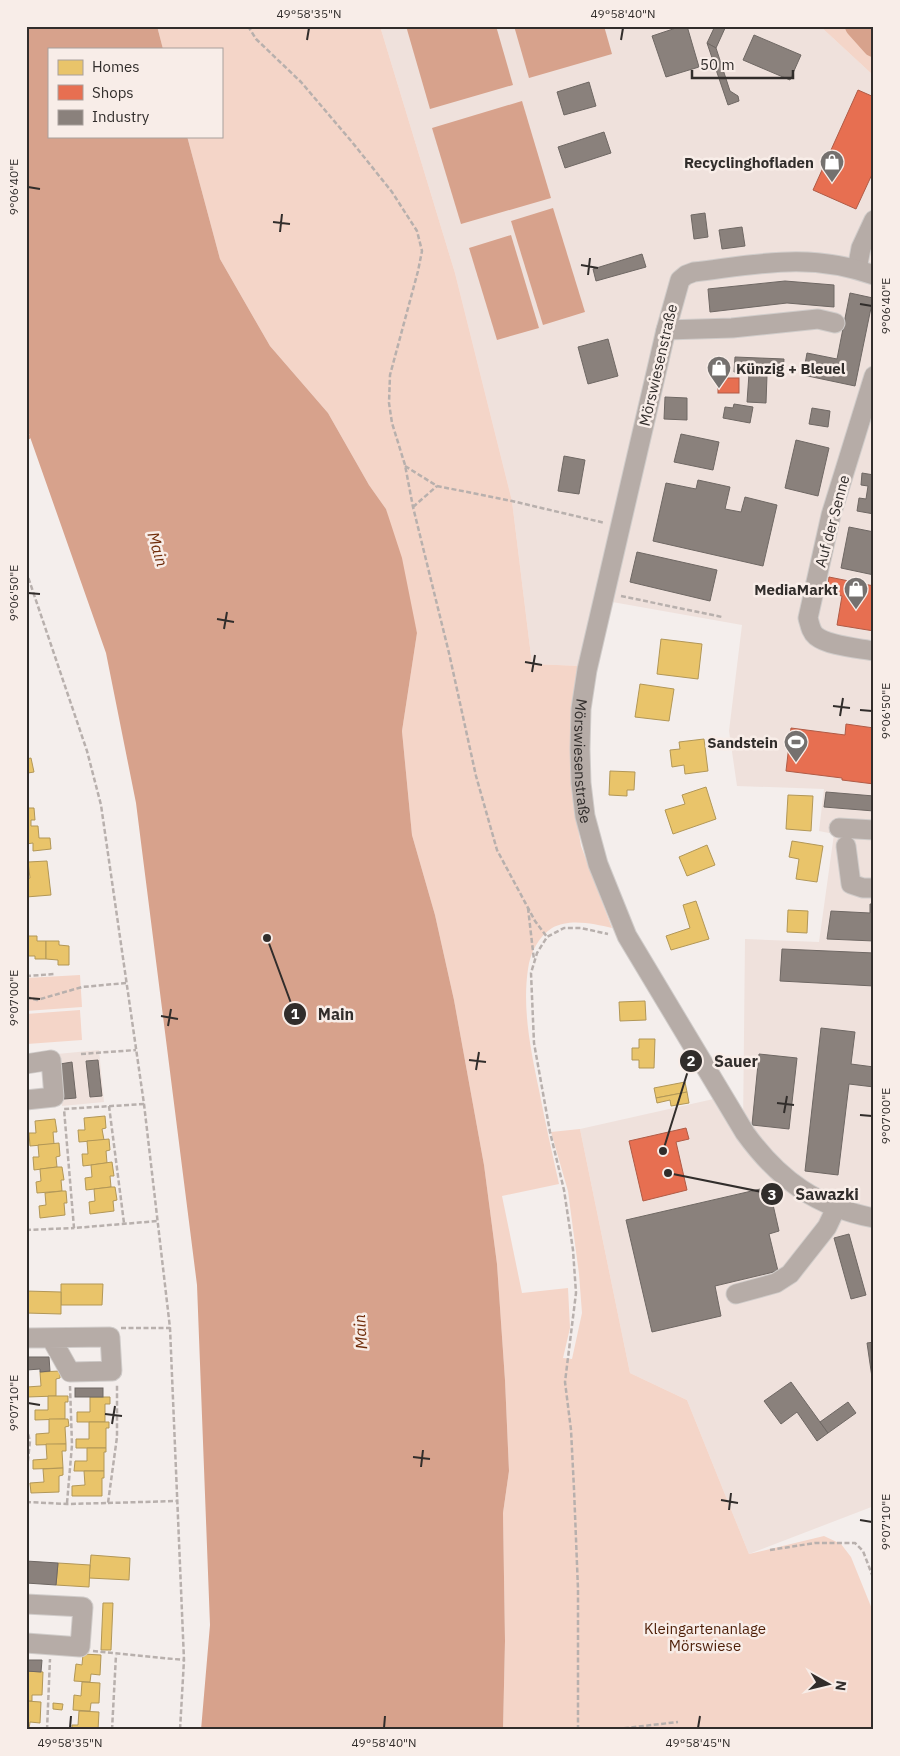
<svg xmlns="http://www.w3.org/2000/svg" width="900" height="1756" viewBox="0 0 900 1756" font-family="'IBM Plex Sans',sans-serif">
  <style>
    .built { fill: #efe1dc }
    .green { fill: #f4d5c8 }
    .water { fill: #d7a28c }
    .homes { fill: #e9c46a; stroke: #b29757 }
    .shops { fill: #e76f51; stroke: #b05b46 }
    .industry { fill: #8a817c; stroke: #6f6864 }
    .lines { fill: none; stroke-linecap: round; stroke-linejoin: round }
    .stream { stroke: #d7a28c; stroke-width: 4 }
    .river { stroke: #d7a28c; stroke-width: 24 }
    .minor-casing { stroke: #d0ccca; stroke-width: 21 }
    .path { stroke: #b8b0ad; stroke-width: 2.5; stroke-dasharray: 5 2.5; stroke-linecap: butt }
    .minor { stroke: #b6aca7; stroke-width: 19 }
    .ticks { fill: none; stroke: #312d2b; stroke-width: 2 }
    .labels { text-anchor: middle; dominant-baseline: central; stroke-width: 5; stroke-linejoin: round; paint-order: stroke }
    .poi-label { font-size: 15px; font-weight: bold; fill: #312d2b; stroke: #f8ede8; text-anchor: end }
    .street-label { font-size: 15px; fill: #312d2b; stroke: #f8ede8 }
    .park-label { font-size: 15px; fill: #4d1e07; stroke: #f8ede8 }
    .water-label { font-size: 16px; font-style: italic; fill: #702d0b; stroke: #f8ede8 }
    .leader { fill: none; stroke: #312d2b; stroke-width: 2 }
    .callout-dot { fill: #312d2b; stroke: #f8ede8; stroke-width: 2 }
    .mark-label { font-size: 15px; text-anchor: middle; font-weight: bold; fill: #fff }
    .callout-label { font-size: 16px; text-anchor: middle; font-weight: bold; fill: #312d2b; stroke: #f8ede8; stroke-width: 5; stroke-linejoin: round; paint-order: stroke }
    .neatline { fill: none; stroke: #312d2b; stroke-width: 2 }
    .ticks-label { font-size: 12px; text-anchor: middle; fill: #312d2b }
  </style>
  <rect width="100%" height="100%" fill="#f4eeec"/>
  <g class="built">
    <polygon points="380,26 820,26 874,76 874,1506 749,1554 687,1400 630,1373 580,1129 718,1098 743,1129 745,939 819,942 834,834 819,831 824,789 737,786 729,731 742,625 601,600 582,666 532,664 512,501 455,273"/>
    <polygon points="99,1050 104,1102 62,1106 57,1054"/>
  </g>
  <g class="green">
    <path d="M157,26H380L455,273L512,501L532,664L582,666L574,733L572,792L581,846L612,928C594,924 570,918 552,928C539,936 530,953 528,969C522,1009 531,1051 539,1090C545,1121 552,1153 559,1184L502,1196L522,1293L568,1288L570,1328L563,1358L572,1359L582,1313L579,1274L568,1191L551,1132L580,1129L630,1373L687,1400L749,1554L824,1536L841,1544L851,1557L874,1614V1730H503L505,1641L503,1513L509,1471L505,1380L497,1264L484,1165L454,1000L435,915L412,835L402,731L417,633L386,509L369,485L328,413L270,346L220,259L187,136H221V49H163Z"/>
    <polygon points="820,26 874,26 874,76"/>
    <polygon points="80,975 82,1007 26,1011 26,978"/>
    <polygon points="80,1010 82,1040 27,1044 26,1014"/>
  </g>
  <g class="water">
    <polygon points="26,26 157,26 163,49 49,49 49,136 187,136 220,259 270,346 328,413 369,485 386,509 402,558 417,633 402,731 412,835 435,915 454,1000 484,1165 497,1264 505,1380 509,1471 503,1513 505,1641 503,1730 201,1730 210,1625 197,1285 136,803 106,653 30,437 26,424"/>
    <polygon points="406,26 496,26 513,85 430,109"/>
    <polygon points="514,26 604,26 612,54 529,78"/>
    <polygon points="522,101 551,198 461,224 432,128"/>
    <polygon points="553,208 585,312 543,325 511,221"/>
    <polygon points="511,235 539,328 497,340 469,248"/>
  </g>
  <g class="homes">
    <polygon points="661,639 702,644 698,679 657,674"/>
    <polygon points="640,684 674,689 669,721 635,717"/>
    <polygon points="704,739 708,771 685,774 684,765 672,767 670,750 680,749 679,742"/>
    <polygon points="31,758 34,772 28,773 26,759"/>
    <polygon points="610,771 635,772 634,790 627,790 627,796 609,795"/>
    <polygon points="706,787 716,819 673,834 665,810 685,804 682,795"/>
    <polygon points="788,795 813,796 811,831 786,829"/>
    <polygon points="26,808 34,808 35,820 31,820 31,826 38,826 39,838 50,838 51,849 33,851 33,843 26,844"/>
    <polygon points="792,841 823,846 817,882 796,879 799,859 789,857"/>
    <polygon points="707,845 715,865 687,876 679,857"/>
    <polygon points="47,861 51,895 26,897 26,879 30,878 28,862"/>
    <polygon points="696,901 709,939 671,950 666,936 690,928 683,905"/>
    <polygon points="788,910 808,911 807,933 787,932"/>
    <polygon points="26,936 37,936 37,941 46,941 46,959 35,959 35,956 26,956"/>
    <polygon points="46,941 59,941 59,945 69,946 69,965 58,965 58,960 46,959"/>
    <polygon points="645,1001 646,1020 620,1021 619,1002"/>
    <polygon points="639,1039 655,1039 654,1068 639,1068 639,1060 632,1060 632,1048 639,1048"/>
    <polygon points="685,1082 687,1092 656,1098 654,1088"/>
    <polygon points="687,1092 689,1103 671,1106 670,1100 657,1103 656,1098"/>
    <polygon points="105,1116 106,1128 102,1129 104,1140 79,1142 78,1130 85,1130 84,1118"/>
    <polygon points="55,1119 57,1132 53,1132 54,1144 30,1146 29,1133 36,1133 35,1121"/>
    <polygon points="109,1139 110,1150 106,1151 107,1163 83,1166 82,1154 88,1154 87,1141"/>
    <polygon points="59,1143 60,1156 56,1157 57,1167 34,1170 33,1157 39,1157 38,1145"/>
    <polygon points="112,1162 114,1176 110,1176 111,1187 86,1190 85,1178 92,1177 91,1165"/>
    <polygon points="57,1167 62,1167 64,1180 61,1180 62,1191 37,1193 36,1182 41,1181 40,1169"/>
    <polygon points="111,1187 115,1187 117,1200 113,1201 114,1211 90,1214 89,1202 95,1201 94,1189"/>
    <polygon points="62,1191 66,1191 67,1203 64,1203 65,1215 40,1218 39,1206 46,1205 45,1193"/>
    <polygon points="61,1284 103,1284 102,1305 61,1305"/>
    <polygon points="26,1291 61,1292 61,1314 26,1313"/>
    <polygon points="60,1371 60,1378 56,1379 56,1396 27,1397 27,1387 41,1386 40,1372"/>
    <polygon points="48,1396 68,1396 68,1402 65,1402 65,1419 35,1420 35,1410 48,1410"/>
    <polygon points="90,1397 110,1397 110,1404 105,1404 105,1422 77,1422 77,1412 90,1412"/>
    <polygon points="49,1419 68,1419 69,1426 65,1427 66,1444 36,1445 36,1434 49,1433"/>
    <polygon points="89,1422 109,1422 109,1428 106,1428 106,1448 76,1448 76,1439 89,1439"/>
    <polygon points="46,1444 66,1444 66,1451 62,1451 63,1468 33,1469 33,1460 47,1459"/>
    <polygon points="87,1448 106,1448 106,1452 104,1452 104,1471 74,1471 75,1461 87,1461"/>
    <polygon points="63,1468 63,1475 59,1476 59,1492 31,1493 30,1483 44,1482 43,1469"/>
    <polygon points="84,1471 104,1471 104,1478 102,1478 102,1496 72,1496 72,1486 85,1485"/>
    <polygon points="91,1555 130,1558 129,1580 89,1578"/>
    <polygon points="58,1563 90,1565 89,1587 56,1585"/>
    <polygon points="103,1603 113,1603 111,1650 101,1650"/>
    <polygon points="83,1654 101,1655 100,1675 91,1674 90,1682 74,1681 76,1664 82,1665"/>
    <polygon points="26,1671 43,1672 42,1695 32,1695 32,1701 26,1701"/>
    <polygon points="82,1682 100,1683 99,1703 91,1703 90,1711 73,1710 74,1695 81,1696"/>
    <polygon points="26,1701 41,1702 40,1723 30,1722 29,1729 26,1729"/>
    <polygon points="53,1703 63,1704 62,1710 53,1709"/>
    <polygon points="79,1711 99,1712 98,1730 72,1730 72,1725 78,1725"/>
  </g>
  <g class="shops">
    <polygon points="858,90 874,97 874,170 856,209 813,190"/>
    <rect x="718" y="378" width="21" height="15"/>
    <polygon points="829,577 874,586 874,631 837,625 842,596 827,593"/>
    <polygon points="846,724 874,728 874,784 842,780 842,778 786,771 791,728 845,735"/>
    <polygon points="686,1128 689,1139 676,1142 687,1190 643,1201 629,1141"/>
  </g>
  <g class="industry">
    <polygon points="682,26 687,26 699,67 666,77 652,36"/>
    <polygon points="715,26 726,26 716,48 707,43"/>
    <polygon points="754,35 801,55 790,80 743,60"/>
    <polygon points="707,43 716,48 730,91 738,96 739,101 728,105"/>
    <polygon points="589,82 596,106 564,115 557,92"/>
    <polygon points="604,132 611,153 565,168 558,147"/>
    <polygon points="705,213 708,237 694,239 691,215"/>
    <polygon points="742,227 745,246 722,249 719,230"/>
    <polygon points="642,254 646,267 596,281 593,269"/>
    <polygon points="785,281 834,285 834,307 787,303 710,312 708,289"/>
    <polygon points="850,293 873,298 855,386 803,375 807,353 837,359"/>
    <polygon points="608,339 618,376 588,384 578,347"/>
    <polygon points="735,357 784,359 783,374 734,372"/>
    <polygon points="749,374 767,375 766,403 747,402"/>
    <polygon points="665,397 687,398 687,420 664,419"/>
    <polygon points="734,404 753,407 750,423 723,418 725,407 733,408"/>
    <polygon points="812,408 830,411 828,427 809,424"/>
    <polygon points="681,434 719,442 713,470 674,462"/>
    <polygon points="796,440 829,448 818,496 785,488"/>
    <polygon points="564,456 585,460 579,494 558,491"/>
    <polygon points="862,473 874,475 872,486 874,486 874,514 857,511 859,498 866,499 868,486 861,485"/>
    <polygon points="698,480 730,487 725,509 741,512 745,497 777,505 763,566 653,541 666,483 696,489"/>
    <polygon points="849,527 874,532 874,575 841,568"/>
    <polygon points="637,552 717,570 710,601 630,582"/>
    <polygon points="826,792 874,796 874,811 824,807"/>
    <polygon points="870,904 874,904 874,941 827,939 831,911 870,913"/>
    <polygon points="782,949 874,953 874,986 780,981"/>
    <polygon points="821,1028 855,1032 851,1064 874,1067 874,1087 849,1084 838,1175 805,1171"/>
    <polygon points="759,1054 797,1058 789,1129 752,1125"/>
    <polygon points="98,1060 102,1096 90,1097 86,1061"/>
    <polygon points="72,1062 76,1098 64,1099 60,1064"/>
    <polygon points="769,1187 779,1231 769,1234 778,1271 715,1286 721,1316 652,1332 626,1220"/>
    <polygon points="849,1234 866,1295 851,1299 834,1238"/>
    <polygon points="874,1342 874,1391 867,1343"/>
    <polygon points="26,1357 49,1357 50,1371 40,1372 40,1369 27,1370"/>
    <polygon points="791,1382 828,1433 817,1441 797,1412 781,1424 764,1401"/>
    <rect x="75" y="1388" width="28" height="9"/>
    <polygon points="848,1402 856,1413 828,1433 820,1422"/>
    <polygon points="26,1561 58,1563 56,1585 26,1583"/>
    <polygon points="26,1660 42,1660 41,1672 26,1671"/>
  </g>
  <g class="lines">
    <polyline class="stream" points="26,438 29,437"/>
    <polyline class="river" points="857,26 874,45"/>
    <defs>
      <g id="minor">
        <polyline points="857,269 861,248 874,220"/>
        <path id="s1" d="M874,275C808,252 760,264 694,272L686,275L680,280L666,330L587,670L581,709L580,749L581,783L585,816L598,864L627,936L745,1133C779,1180 817,1207 874,1218"/>
        <polyline points="666,330 732,328 818,319 835,323"/>
        <path d="M874,376L831,515L808,618C810,625 811,632 816,636C828,646 858,648 874,651"/>
        <polyline points="839,828 874,830"/>
        <polyline points="846,846 851,884 863,888 874,888"/>
        <polyline points="26,1064 51,1060 54,1097 26,1100"/>
        <polyline points="736,1294 776,1283 790,1274 827,1227 836,1208"/>
        <polyline points="26,1338 110,1337 112,1371 70,1372 51,1338"/>
        <polyline points="26,1604 83,1607 80,1647 26,1643"/>
      </g>
    </defs>
    <use href="#minor" class="minor-casing"/>
    <g class="path">
      <polyline points="248,26 256,39 301,82 352,142 392,192 417,231 422,251 418,271 390,375 389,403 392,423 405,465 413,507 449,653 476,776 497,850 535,921 547,937"/>
      <polyline points="405,466 437,486 512,501 605,523"/>
      <polyline points="413,507 437,486"/>
      <polyline points="26,571 87,751 101,805 144,1104 170,1328 184,1660 180,1730"/>
      <polyline points="621,596 722,617"/>
      <polyline points="528,908 534,960"/>
      <polyline points="26,976 55,974"/>
      <polyline points="26,997 37,1000 82,987 126,983"/>
      <polyline points="81,1054 136,1050"/>
      <polyline points="144,1104 64,1109 74,1228 158,1221"/>
      <polyline points="109,1106 124,1223"/>
      <polyline points="26,1230 74,1228"/>
      <polyline points="121,1328 170,1328"/>
      <polyline points="26,1427 30,1441 26,1479"/>
      <polyline points="26,1502 67,1504 108,1503 117,1437 117,1385"/>
      <polyline points="67,1503 72,1445 70,1386"/>
      <polyline points="108,1503 176,1501"/>
      <polyline points="770,1550 815,1543 855,1543 863,1551 874,1580"/>
      <polyline points="93,1651 184,1660"/>
      <polyline points="47,1730 50,1659"/>
      <polyline points="112,1730 116,1655"/>
      <polyline points="578,1730 578,1589 574,1489 571,1430 565,1382 576,1293 573,1250 564,1190 550,1132 534,1043 531,973 537,953 547,937 564,928 581,928 608,934"/>
      <polyline points="609,1730 678,1722"/>
    </g>
    <use href="#minor" class="minor"/>
  </g>
  <path class="ticks" d="M307,40L309,28M621,40L623,28M28,187L40,189M273,222L290,224M280,232L282,214M581,265L598,268M588,275L590,258M860,304L872,306M28,593L40,594M217,619L234,622M224,629L227,612M525,662L542,665M532,672L535,655M833,706L850,708M860,710L872,711M840,716L843,698M28,998L40,999M161,1016L178,1019M168,1026L171,1009M469,1060L486,1062M476,1070L479,1052M777,1103L794,1105M784,1113L787,1096M860,1115L872,1116M28,1403L40,1405M105,1414L122,1416M112,1424L115,1406M413,1457L430,1459M421,1467L423,1450M721,1500L738,1503M729,1510L731,1493M860,1520L872,1522M70,1728L71,1716M384,1728L385,1716M698,1728L700,1716"/>
  <defs>
    <symbol id="shop-pin" viewBox="-11 -11 22 30"><path d="M0 17L-7.5 6A9.5 9.5 0 1 1 7.5 6Z" fill="#75716f" stroke="#f8ede8"/><path d="M-5-2.5h2.3a2.7 3.5 0 0 1 5.4 0H5L5.5 6h-11ZM-1.5-2.5h3a1.5 2.3 0 0 0-3 0Z" fill="#fff"/></symbol>
    <symbol id="stadium-pin" viewBox="-11 -11 22 30"><path d="M0 17L-7.5 6A9.5 9.5 0 1 1 7.5 6Z" fill="#75716f" stroke="#f8ede8"/><path d="M0-5a6.5 5 0 1 0 0 10a6.5 5 0 1 0 0-10ZM-3.5-1.8h7v3.6h-7Z" fill="#fff"/></symbol>
  </defs>
  <g fill-rule="evenodd">
    <use href="#shop-pin" x="818" y="148" width="28" height="38"/>
    <use href="#shop-pin" x="705" y="354" width="28" height="38"/>
    <use href="#shop-pin" x="842" y="575" width="28" height="38"/>
    <use href="#stadium-pin" x="782" y="728" width="28" height="38"/>
  </g>
  <g class="labels">
    <g class="poi-label">
      <text x="814" y="162">Recyclinghofladen</text>
      <text x="736" y="368" text-anchor="start">Künzig + Bleuel</text>
      <text x="838" y="589">MediaMarkt</text>
      <text x="778" y="742">Sandstein</text>
    </g>
    <g class="street-label">
      <text transform="translate(658 365) rotate(-77)">Mörswiesenstraße</text>
      <text transform="translate(832 521) rotate(-75)">Auf der Senne</text>
      <text stroke="none"><textPath href="#s1" startOffset="691">Mörswiesenstraße</textPath></text>
    </g>
    <g class="park-label">
      <text x="705" y="1628">Kleingartenanlage<tspan x="705" dy="17">Mörswiese</tspan></text>
    </g>
    <g class="water-label">
      <text transform="translate(158 549) rotate(73)">Main</text>
      <text transform="translate(360 1332) rotate(-94)">Main</text>
    </g>
  </g>
  <path class="leader" d="M267 938L295 1014M663 1151L691 1061M668 1173L772 1194"/>
  <g class="callout-dot">
    <circle cx="267" cy="938" r="5"/>
    <circle cx="663" cy="1151" r="5"/>
    <circle cx="668" cy="1173" r="5"/>
    <circle cx="295" cy="1014" r="12"/>
    <circle cx="691" cy="1061" r="12"/>
    <circle cx="772" cy="1194" r="12"/>
  </g>
  <g class="mark-label">
    <text x="295" y="1019">1</text>
    <text x="691" y="1066">2</text>
    <text x="772" y="1200">3</text>
  </g>
  <g class="callout-label">
    <text x="336" y="1020">Main</text>
    <text x="736" y="1067">Sauer</text>
    <text x="827" y="1200">Sawazki</text>
  </g>
  <rect width="900" height="1756" fill="none" stroke="#f8ede8" stroke-width="55"/>
  <rect x="48" y="48" width="175" height="90" fill="#f8ede8" stroke="#a8a09c"/>
  <rect x="58" y="60" width="25" height="15" fill="#e9c46a" stroke="#a8a09c"/>
  <text x="92" y="72" font-size="15" fill="#312d2b">Homes</text>
  <rect x="58" y="85" width="25" height="15" fill="#e76f51" stroke="#a8a09c"/>
  <text x="92" y="98" font-size="15" fill="#312d2b">Shops</text>
  <rect x="58" y="110" width="25" height="15" fill="#8a817c" stroke="#a8a09c"/>
  <text x="92" y="122" font-size="15" fill="#312d2b">Industry</text>
  <g transform="translate(828 1684) rotate(98)" stroke="#f8ede8" stroke-width="4" paint-order="stroke">
  <path d="M0-4L9 19L0 12L-9 19Z" fill="#312d2b"/>
  <text y="-8" font-size="14" font-weight="bold" text-anchor="middle" fill="#312d2b">N</text>
  </g>
  <path d="M692 70v8h101v-8" fill="none" stroke="#312d2b" stroke-width="2.5"/>
  <text x="700" y="70" font-size="15" fill="#312d2b" stroke="#f8ede8" stroke-width="4" paint-order="stroke">50 m</text>
  <rect x="28" y="28" width="844" height="1700" class="neatline"/>
  <g class="ticks-label">
    <text x="309" y="18">49°58'35"N</text>
    <text x="623" y="18">49°58'40"N</text>
    <text transform="translate(14 187) rotate(-90)" y="4">9°06'40"E</text>
    <text transform="translate(886 306) rotate(-90)" y="4">9°06'40"E</text>
    <text transform="translate(14 593) rotate(-90)" y="4">9°06'50"E</text>
    <text transform="translate(886 711) rotate(-90)" y="4">9°06'50"E</text>
    <text transform="translate(14 998) rotate(-90)" y="4">9°07'00"E</text>
    <text transform="translate(886 1116) rotate(-90)" y="4">9°07'00"E</text>
    <text transform="translate(14 1403) rotate(-90)" y="4">9°07'10"E</text>
    <text transform="translate(886 1522) rotate(-90)" y="4">9°07'10"E</text>
    <text x="70" y="1747">49°58'35"N</text>
    <text x="384" y="1747">49°58'40"N</text>
    <text x="698" y="1747">49°58'45"N</text>
  </g>
</svg>
